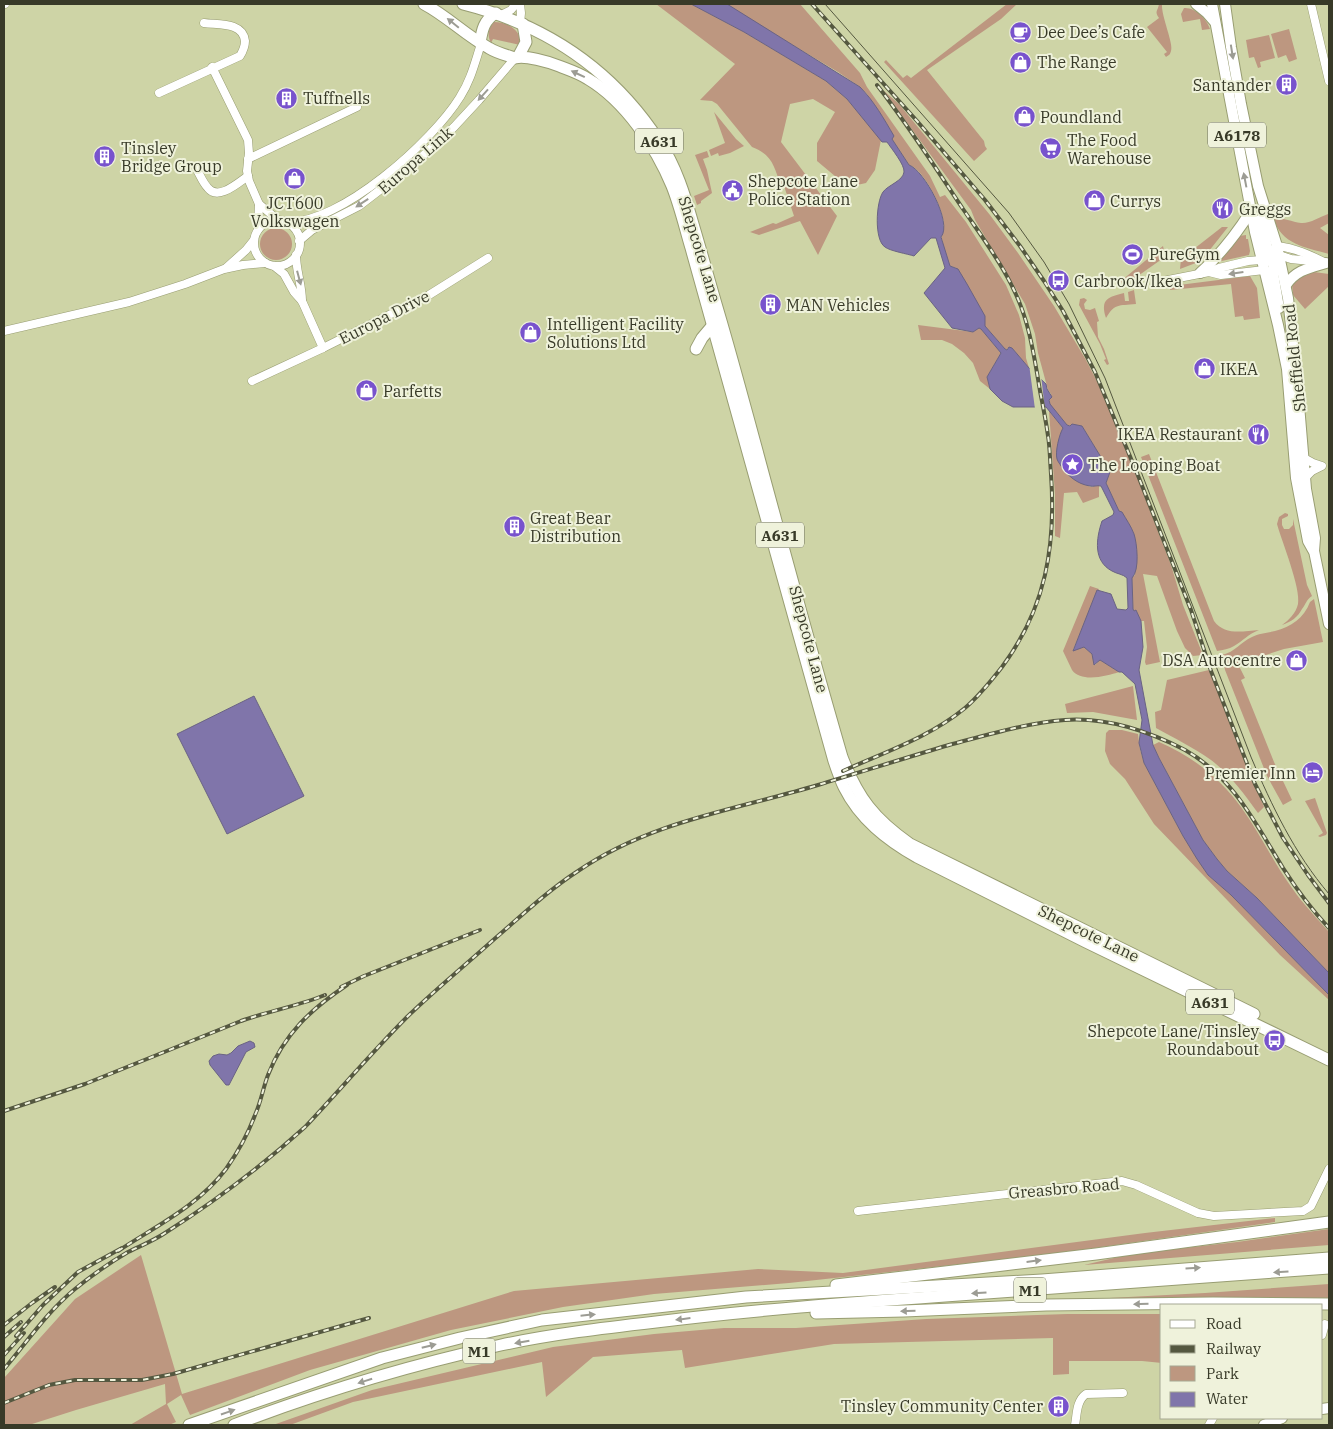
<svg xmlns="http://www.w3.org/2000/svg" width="1333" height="1429" viewBox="0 0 1333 1429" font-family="'IBM Plex Serif',serif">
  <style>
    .green { fill: #bd9780 }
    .water { fill: #8075aa; stroke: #6a6383 }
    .pier { fill: #ced4a6 }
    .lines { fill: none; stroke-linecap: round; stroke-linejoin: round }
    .minor-casing { stroke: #989d72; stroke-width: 9 }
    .major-casing { stroke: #989d72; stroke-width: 12 }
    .highway-casing { stroke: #989d72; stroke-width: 13 }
    .minor { stroke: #fff; stroke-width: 8 }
    .major { stroke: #fff; stroke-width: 10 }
    .highway { stroke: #fff; stroke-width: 11 }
    .tram { stroke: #555840; stroke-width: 1 }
    .rail-casing { stroke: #555840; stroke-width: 4 }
    .rail { stroke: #eff2db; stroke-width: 2; stroke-dasharray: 5.5; stroke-linecap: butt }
    .oneway { fill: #9c9c94 }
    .labels { text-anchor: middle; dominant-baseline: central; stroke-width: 4; stroke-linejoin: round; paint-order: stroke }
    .shield { fill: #eff2db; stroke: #6f715e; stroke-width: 1 }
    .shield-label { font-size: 15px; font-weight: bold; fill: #383a28 }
    .poi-label { font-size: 16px; fill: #383a28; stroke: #eff2db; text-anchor: start }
    .street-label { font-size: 16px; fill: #383a28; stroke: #eff2db }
  </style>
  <rect width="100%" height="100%" fill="#ced4a6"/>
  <g class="green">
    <path d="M656,4H691L744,32L826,81L847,99L881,140L875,170L866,183L848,187L817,161V143L835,112L813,99L790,104L781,142L837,216L818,255L800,221L759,235L750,232L773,223L776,224L794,216L784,186H781C774,167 773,155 752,147L717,104L712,101L700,100L735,64Z"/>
    <path d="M724,4H800L860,73L867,87L930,176L940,197L945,195L966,222L1006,285L1019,315L1025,338L1026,358L1029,368L1012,348L1009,347L1007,349H1005L985,326L956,268L950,266C947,257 943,248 942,239C941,234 944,229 944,224C943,209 924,169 909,165L892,139L893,136L867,94L860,87L838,72Z"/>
    <polygon points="1007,4 1017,4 1001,19 927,70 984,141 985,146 987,149 974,161 884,62 886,60 903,78 907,75 911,78"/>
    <path d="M1159,4H1162C1161,16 1174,44 1171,51C1170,55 1169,55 1166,57L1164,54L1167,52L1147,27L1159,18C1154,11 1158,11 1159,4Z"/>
    <path d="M1184,8C1195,7 1207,19 1210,29L1202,30L1200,19L1183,22L1181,14Z"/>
    <path d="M494,22C508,22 522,30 520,45L493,39L491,43C487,35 488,29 494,22Z"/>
    <polygon points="1289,29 1297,59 1289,62 1286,55 1278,58 1271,34"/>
    <polygon points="1269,35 1275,58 1260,62 1261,67 1258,68 1254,57 1249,58 1246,40"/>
    <polygon points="883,90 899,104 990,215 1018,253 1054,306 1086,360 1104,395 1131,461 1171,565 1183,605 1203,655 1193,656 1185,648 1177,631 1157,576 1143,574 1160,662 1146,665 1145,662 1147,647 1144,621 1141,621 1136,610 1134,611 1133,609 1132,577 1135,575 1134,534 1119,512 1106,483 1110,472 1082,426 1067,425 1049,404 1051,394 1048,390 1038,353 1035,334 1025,304 975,220 971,210"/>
    <polygon points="714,112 736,139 744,146 730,153 719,156 718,153 711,156 709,150 725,143"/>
    <polygon points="707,151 709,157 703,159 707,170 712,193 701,201 701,203 697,205 694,196 709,190 695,155"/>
    <path d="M1328,214L1329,223L1320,228L1329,235V254C1305,247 1282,245 1273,218C1282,217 1291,222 1301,223C1309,224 1320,217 1328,214Z"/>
    <polygon points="1222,227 1228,227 1201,261 1180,269 1181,259"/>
    <circle cx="276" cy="244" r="16"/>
    <polygon points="1246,235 1246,239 1248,239 1250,251 1249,255 1217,262 1239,236"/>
    <polygon points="1163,246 1165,255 1162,259 1135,278 1120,283 1118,280 1121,281"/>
    <polygon points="1314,272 1329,274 1329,286 1305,309 1293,295 1292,285 1300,276"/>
    <polygon points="1250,276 1257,288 1260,318 1244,320 1243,316 1235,317 1231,284 1170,290 1171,286"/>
    <path d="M1134,290L1136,304C1118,306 1115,303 1106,318C1100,299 1108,297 1124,293L1125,301H1129L1128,292Z"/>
    <polygon points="1084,298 1087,300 1084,304 1085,309 1090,310 1095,308 1099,321 1097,322 1098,337 1104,349 1109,364 1107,365 1104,360 1106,359 1100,344 1079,305 1080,299"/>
    <polygon points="918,325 973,332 979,328 981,329 1001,353 987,377 990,389 980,381 973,363 964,353 952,344 942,340 921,340"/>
    <polygon points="1049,411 1063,428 1076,481 1091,487 1099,485 1099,497 1083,503 1077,492 1064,493 1060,538 1055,536 1055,495"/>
    <path d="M1149,454L1214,621C1225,636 1243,631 1259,630C1248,634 1243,641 1234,646C1229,649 1223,650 1217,651L1141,457Z"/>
    <path d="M1285,513L1288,514V516L1282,519V525L1284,529H1289L1293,525V519L1307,585L1312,596C1306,600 1306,604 1302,609C1298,617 1291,622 1282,625C1289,620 1296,613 1298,604C1301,588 1282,542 1277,524L1279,517Z"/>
    <path d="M1090,586L1099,589L1073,650L1084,647L1092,654L1095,665L1100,660L1119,672C1107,676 1081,683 1072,670C1069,664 1066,657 1063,651Z"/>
    <path d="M1314,599L1323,642L1284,649L1238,664L1245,678L1241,680L1274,762L1292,800L1283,805L1267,776L1225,670L1222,655C1235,652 1241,642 1252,637C1259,633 1267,633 1275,631C1291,627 1304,618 1310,602Z"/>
    <path d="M1209,670L1264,807L1258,813C1244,794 1230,774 1211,760C1194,748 1174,738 1156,728L1155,712L1161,710L1167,680Z"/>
    <polygon points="1133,686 1137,720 1093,712 1067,713 1065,704"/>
    <polygon points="1109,730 1122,730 1138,734 1140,749 1144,763 1183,836 1208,875 1231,895 1329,995 1329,1000 1280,955 1154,824 1125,779 1110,764 1105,751 1106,733"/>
    <path d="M1159,742C1192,756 1220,778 1241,807C1260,833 1273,862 1292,888C1303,904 1317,918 1329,932V973L1257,898L1227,871L1217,859L1203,840L1159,758L1153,745Z"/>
    <polygon points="1315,798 1327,833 1326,835 1320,837 1318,836 1323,833 1305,801"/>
    <polygon points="1275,1218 1275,1222 1053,1254 789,1283 654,1294 563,1307 451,1330 310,1370 190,1415 181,1395 167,1404 176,1422 169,1425 130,1425 166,1404 165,1384 76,1410 29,1425 4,1425 4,1378 75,1299 141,1255 182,1394 514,1291 758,1269 843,1273 1145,1233"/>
    <polygon points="1329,1229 1329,1245 1084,1265 1131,1254 1237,1242"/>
    <polygon points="1329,1284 1329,1298 1205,1301 1071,1300 1205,1293"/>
    <polygon points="1067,1314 1162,1314 1162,1363 1142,1361 1069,1361 1069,1374 1053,1375 1053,1338 834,1344 685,1368 682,1350 593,1357 546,1397 542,1362 353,1402 290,1425 273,1425 372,1390 553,1347 654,1334 724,1328 796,1328 926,1319"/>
  </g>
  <g class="water">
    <path d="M691,4H727L860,87C874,101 884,119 894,136L892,139L909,165C924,170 953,223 941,237L950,266L958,269L967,284L985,316V326L1005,349L1007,350L1009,347L1012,348L1029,368L1046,384L1047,389L1052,397L1049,400L1050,404L1067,425L1070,426L1072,424L1082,426L1110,472L1106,483L1119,511L1122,512C1126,519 1131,526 1134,534C1137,543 1140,570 1132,578L1133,609L1134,611L1136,610L1141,621L1143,647L1139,670L1153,745L1159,758L1203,840L1217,859L1227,871L1257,898L1329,973V995L1231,895L1208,875L1197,859L1183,836L1144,763L1139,743L1142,720L1135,684L1122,672H1119L1100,660L1094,665L1092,654L1084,647L1073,651L1097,590L1111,594L1117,609L1126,610L1128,608L1127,578C1123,574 1117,574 1112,571C1093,561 1096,539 1102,521L1113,515L1114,512L1101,486C1097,485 1093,487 1090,486C1077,484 1068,476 1061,466C1060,464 1058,462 1057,459C1055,452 1059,435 1063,428L1046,407H1013L1002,401L990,389L987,377L1001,353L981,329L979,328L973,332L952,328L924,293L945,268L936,238H931L914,256C908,254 890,251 885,247C874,240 876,202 883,192C888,185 903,181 904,172C905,165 891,148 887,142H882L847,99L826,81L744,32Z"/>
    <polygon points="254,696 304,796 227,834 177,734"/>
    <polygon points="250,1041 254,1043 255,1047 246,1052 229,1085 226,1085 210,1065 209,1061 213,1056 219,1054 227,1055 231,1053 238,1046"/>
  </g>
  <polygon class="pier" points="1029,364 1041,375 1045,410 1035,409"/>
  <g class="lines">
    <defs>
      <g id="minor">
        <polyline points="4,4 5,4"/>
        <polyline points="520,4 521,13 520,23"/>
        <polyline points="1311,4 1329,81"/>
        <polyline points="501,15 511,10 516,4"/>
        <polyline points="212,67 248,140 249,153 247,171 249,181 259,204 258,229"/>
        <path d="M159,93L240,56C243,51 245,47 245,41C243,22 219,25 204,23"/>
        <polyline points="248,159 357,107"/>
        <path d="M197,170C200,175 203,183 208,188C218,201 238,183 248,176"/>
        <polyline points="259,204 278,220"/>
        <circle cx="277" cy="243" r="23"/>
        <path d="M286,222C340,225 433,141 460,97C471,80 475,62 481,44"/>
        <polyline points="299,241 312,230 359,206 415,163 454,127 479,100 515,58"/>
        <path d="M1277,246C1295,248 1310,255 1326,263"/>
        <path d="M296,255C296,271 302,285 302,301"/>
        <polyline points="1279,255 1291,259 1320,262"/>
        <polyline points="274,266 284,274 294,292 302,301 323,348 429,295 488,258"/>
        <polyline points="226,268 246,250 254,240"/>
        <polyline points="1209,272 1221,275 1264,270"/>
        <polyline points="1158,282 1209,272 1219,268 1248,261 1261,260"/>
        <polyline points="4,331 129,302 185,284 224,269 243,265 265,263"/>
        <polyline points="252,381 323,348"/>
        <polyline points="1302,457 1313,463 1322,466 1312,471 1304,479"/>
        <polyline points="858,1211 1122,1181 1136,1185 1198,1213 1214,1216 1303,1211 1311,1206 1329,1169"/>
        <polyline points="1322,1335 1325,1324"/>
        <path d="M1075,1425C1077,1415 1076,1401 1086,1394L1123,1393"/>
        <polyline points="1209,1425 1213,1418"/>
      </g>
      <g id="major">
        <polyline points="1196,4 1207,13 1214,21"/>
        <polyline points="1212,4 1255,232 1278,325 1287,369 1296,478 1308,541 1313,550"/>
        <polyline points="1225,4 1231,47 1241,104 1258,186 1277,246 1288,298 1297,381 1306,489 1315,538 1314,551 1329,624"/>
        <polyline points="1261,219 1268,252 1268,261"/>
        <polyline points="1275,249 1273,273 1279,308"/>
        <path d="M1200,273C1220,255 1237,233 1251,211"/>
        <path d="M1286,285C1296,270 1309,268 1326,263"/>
        <polyline points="1322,1409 1329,1408"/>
        <polyline points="1264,1425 1282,1418"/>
      </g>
      <g id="highway">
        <path d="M424,4C447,16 465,35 489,48C497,53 506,55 515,58C525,55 549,62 559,66C569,70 579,73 588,79C625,101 656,147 672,186C680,206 685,228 691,248L834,761C837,770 840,779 844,787C860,819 887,840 917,857L1086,942L1329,1060"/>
        <path d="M463,4C546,25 612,69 659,141C676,166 685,196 693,224C702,254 710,284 719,314C732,358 744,403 756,447C784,551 812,654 842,757C858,798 874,819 910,844L1254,1014"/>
        <path d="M480,43C482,30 484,20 496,13"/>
        <polyline points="518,57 526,42 523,24"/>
        <polyline points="696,349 702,338 713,325"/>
        <polyline points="836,1285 1096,1254 1329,1222"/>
        <polyline points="816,1313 904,1311 1046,1305 1213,1303 1329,1304"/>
        <polyline points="189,1425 382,1358 460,1338 542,1320 746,1297 1042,1280 1329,1258"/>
        <path d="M234,1425C320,1392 411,1365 501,1345C552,1334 604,1328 656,1322C752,1310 848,1303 945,1296C1073,1287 1201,1278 1329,1268"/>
      </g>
    </defs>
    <use href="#minor" class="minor-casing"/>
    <use href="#major" class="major-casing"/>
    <use href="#highway" class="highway-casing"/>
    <use href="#minor" class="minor"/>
    <use href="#major" class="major"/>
    <use href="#highway" class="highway"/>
    <path class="tram" d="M825,4L1009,213L1044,262L1069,304L1105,378L1251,757C1272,806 1294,853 1329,894"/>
    <defs>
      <g id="rail">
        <polyline points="812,4 917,121 985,200 1020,246 1044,281 1063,311 1095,372 1139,478 1191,610 1211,671 1255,784 1283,838 1308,875 1329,903"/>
        <path d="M843,771C885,752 930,737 965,708C979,696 991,681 1002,667C1046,608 1056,546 1051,474C1050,461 1050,448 1048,436C1046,421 1043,406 1040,391C1034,355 1029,319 1012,286C999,259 980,234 963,209C935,167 908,125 877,85"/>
        <polyline points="341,987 364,976 480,930"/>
        <path d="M4,1111L85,1084L241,1021C269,1011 298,1006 325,995"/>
        <path d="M118,1251C156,1226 198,1206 226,1169C238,1152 248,1134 255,1115C261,1102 263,1088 268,1075C284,1034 311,1009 347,985"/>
        <polyline points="4,1325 32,1303 55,1287"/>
        <polyline points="16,1336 43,1305 78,1272 122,1248"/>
        <polyline points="4,1337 21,1322"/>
        <polyline points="4,1355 24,1333"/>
        <path d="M4,1369C27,1342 47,1312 75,1289C91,1276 109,1263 128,1252C140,1246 153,1241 165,1233C214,1202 262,1166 305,1127C339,1091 372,1052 407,1017C434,991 463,967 491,942C519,918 547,891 578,871C651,821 735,810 818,785C861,772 905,758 949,745C987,735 1026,723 1065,720C1107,717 1148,731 1185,750C1234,778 1255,823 1283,868C1297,890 1312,910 1329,928"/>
        <polyline points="4,1403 49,1385 75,1380 142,1380 173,1374 369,1318"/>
      </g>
    </defs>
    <use href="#rail" class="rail-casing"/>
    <use href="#rail" class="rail"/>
  </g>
  <defs><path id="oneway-solid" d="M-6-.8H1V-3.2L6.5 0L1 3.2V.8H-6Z" transform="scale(1.25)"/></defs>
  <g class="oneway">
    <use href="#oneway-solid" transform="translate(453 23) rotate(-141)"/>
    <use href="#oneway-solid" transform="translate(1232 52) rotate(81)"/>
    <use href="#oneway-solid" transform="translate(578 74) rotate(-155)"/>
    <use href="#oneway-solid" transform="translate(483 95) rotate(132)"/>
    <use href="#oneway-solid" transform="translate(1245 180) rotate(-101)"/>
    <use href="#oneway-solid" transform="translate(362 203) rotate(147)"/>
    <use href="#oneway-solid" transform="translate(1236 273) rotate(172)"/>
    <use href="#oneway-solid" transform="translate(299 278) rotate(75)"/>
    <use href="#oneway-solid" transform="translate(1034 1261) rotate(-7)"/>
    <use href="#oneway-solid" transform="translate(1193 1268) rotate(-4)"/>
    <use href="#oneway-solid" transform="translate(1281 1272) rotate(176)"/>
    <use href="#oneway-solid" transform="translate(979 1293) rotate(176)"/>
    <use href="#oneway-solid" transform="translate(1141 1304) rotate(179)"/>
    <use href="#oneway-solid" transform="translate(908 1311) rotate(178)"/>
    <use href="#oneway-solid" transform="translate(588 1315) rotate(-6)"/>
    <use href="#oneway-solid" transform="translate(683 1319) rotate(173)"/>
    <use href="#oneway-solid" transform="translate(522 1342) rotate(170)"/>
    <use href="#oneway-solid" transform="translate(429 1346) rotate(-14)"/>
    <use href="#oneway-solid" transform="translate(365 1381) rotate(163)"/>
    <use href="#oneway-solid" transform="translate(228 1412) rotate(-19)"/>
  </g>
  <defs>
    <symbol id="cafe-disc" viewBox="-11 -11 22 22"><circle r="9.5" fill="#7853cd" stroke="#eff2db"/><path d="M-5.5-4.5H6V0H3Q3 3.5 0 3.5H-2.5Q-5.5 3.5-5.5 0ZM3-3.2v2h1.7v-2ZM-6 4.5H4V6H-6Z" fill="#fff"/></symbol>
    <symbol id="shop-disc" viewBox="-11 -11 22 22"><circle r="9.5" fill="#7853cd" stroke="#eff2db"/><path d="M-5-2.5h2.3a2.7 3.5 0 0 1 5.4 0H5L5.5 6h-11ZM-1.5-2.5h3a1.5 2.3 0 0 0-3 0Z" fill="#fff"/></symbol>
    <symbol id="building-disc" viewBox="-11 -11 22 22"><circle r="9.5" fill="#7853cd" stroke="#eff2db"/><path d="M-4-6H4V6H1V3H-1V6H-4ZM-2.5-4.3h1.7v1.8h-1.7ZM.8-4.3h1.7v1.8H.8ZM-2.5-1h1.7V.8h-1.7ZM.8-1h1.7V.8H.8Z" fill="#fff"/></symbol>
    <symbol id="supermarket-disc" viewBox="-11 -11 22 22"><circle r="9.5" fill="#7853cd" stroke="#eff2db"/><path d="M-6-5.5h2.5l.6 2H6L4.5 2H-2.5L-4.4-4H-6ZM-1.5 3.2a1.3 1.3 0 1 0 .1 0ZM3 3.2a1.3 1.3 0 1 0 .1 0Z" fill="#fff"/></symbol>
    <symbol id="civic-disc" viewBox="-11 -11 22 22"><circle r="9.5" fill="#7853cd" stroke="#eff2db"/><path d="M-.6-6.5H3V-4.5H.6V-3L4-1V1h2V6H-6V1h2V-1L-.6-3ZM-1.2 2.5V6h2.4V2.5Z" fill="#fff"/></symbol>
    <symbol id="restaurant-disc" viewBox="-11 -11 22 22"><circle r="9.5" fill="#7853cd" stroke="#eff2db"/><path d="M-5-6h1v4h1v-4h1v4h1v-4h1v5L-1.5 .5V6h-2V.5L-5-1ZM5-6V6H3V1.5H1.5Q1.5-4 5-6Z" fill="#fff"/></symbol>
    <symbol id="stadium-disc" viewBox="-11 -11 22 22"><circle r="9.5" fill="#7853cd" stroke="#eff2db"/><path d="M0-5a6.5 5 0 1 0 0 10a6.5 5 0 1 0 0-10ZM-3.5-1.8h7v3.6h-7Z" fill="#fff"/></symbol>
    <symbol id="bus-disc" viewBox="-11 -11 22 22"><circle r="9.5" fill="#7853cd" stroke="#eff2db"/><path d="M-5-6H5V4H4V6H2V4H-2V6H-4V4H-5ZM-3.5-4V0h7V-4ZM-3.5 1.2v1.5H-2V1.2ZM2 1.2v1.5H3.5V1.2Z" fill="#fff"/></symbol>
    <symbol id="sight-disc" viewBox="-11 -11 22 22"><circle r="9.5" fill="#7853cd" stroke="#eff2db"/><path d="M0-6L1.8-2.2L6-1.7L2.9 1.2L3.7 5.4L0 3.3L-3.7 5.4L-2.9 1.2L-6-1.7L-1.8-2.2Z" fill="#fff"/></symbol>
    <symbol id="hotel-disc" viewBox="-11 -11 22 22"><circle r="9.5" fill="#7853cd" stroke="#eff2db"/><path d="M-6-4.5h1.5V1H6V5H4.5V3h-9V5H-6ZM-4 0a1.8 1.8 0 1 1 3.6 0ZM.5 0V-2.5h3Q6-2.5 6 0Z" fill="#fff"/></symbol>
  </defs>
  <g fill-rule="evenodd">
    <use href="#cafe-disc" x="1008" y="20" width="25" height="25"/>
    <use href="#shop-disc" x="1008" y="50" width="25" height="25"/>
    <use href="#building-disc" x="1274" y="72" width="25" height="25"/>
    <use href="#building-disc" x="274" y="86" width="25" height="25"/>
    <use href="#shop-disc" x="1012" y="104" width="25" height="25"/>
    <use href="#supermarket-disc" x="1038" y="136" width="25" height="25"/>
    <use href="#building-disc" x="92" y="144" width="25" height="25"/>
    <use href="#shop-disc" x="282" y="166" width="25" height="25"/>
    <use href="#civic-disc" x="720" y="178" width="25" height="25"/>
    <use href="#shop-disc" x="1082" y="188" width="25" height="25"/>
    <use href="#restaurant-disc" x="1210" y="196" width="25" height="25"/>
    <use href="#stadium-disc" x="1120" y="242" width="25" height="25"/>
    <use href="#bus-disc" x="1046" y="268" width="25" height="25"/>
    <use href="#building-disc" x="758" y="292" width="25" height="25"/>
    <use href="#shop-disc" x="518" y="320" width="25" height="25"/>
    <use href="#shop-disc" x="1192" y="356" width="25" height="25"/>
    <use href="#shop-disc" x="354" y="378" width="25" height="25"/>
    <use href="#restaurant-disc" x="1246" y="422" width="25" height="25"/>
    <use href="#sight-disc" x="1060" y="452" width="25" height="25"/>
    <use href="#building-disc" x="502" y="514" width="25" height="25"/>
    <use href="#shop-disc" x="1284" y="648" width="25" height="25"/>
    <use href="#hotel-disc" x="1300" y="760" width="25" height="25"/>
    <use href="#bus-disc" x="1262" y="1028" width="25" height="25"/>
    <use href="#building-disc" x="1046" y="1394" width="25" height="25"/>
  </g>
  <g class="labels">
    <g class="shield">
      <rect x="1208" y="122.5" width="58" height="25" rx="4"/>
      <rect x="635" y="128.5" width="48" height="25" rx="4"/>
      <rect x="756" y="522.5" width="48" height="25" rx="4"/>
      <rect x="1186" y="989.5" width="48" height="25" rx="4"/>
      <rect x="1014" y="1277.5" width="32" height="25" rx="4"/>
      <rect x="463" y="1338.5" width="32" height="25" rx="4"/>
    </g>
    <g class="shield-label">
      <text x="1237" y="135">A6178</text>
      <text x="659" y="141">A631</text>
      <text x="780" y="535">A631</text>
      <text x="1210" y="1002">A631</text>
      <text x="1030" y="1290">M1</text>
      <text x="479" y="1351">M1</text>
    </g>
    <g class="poi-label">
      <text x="1037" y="32">Dee Dee’s Cafe</text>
      <text x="1037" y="62">The Range</text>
      <text x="1271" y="85" text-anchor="end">Santander</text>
      <text x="303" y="98">Tuffnells</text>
      <text x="1040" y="117">Poundland</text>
      <text x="1067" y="140">The Food<tspan x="1067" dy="18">Warehouse</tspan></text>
      <text x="121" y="148">Tinsley<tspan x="121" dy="18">Bridge Group</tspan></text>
      <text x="748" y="181">Shepcote Lane<tspan x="748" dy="18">Police Station</tspan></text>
      <text x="1110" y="201">Currys</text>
      <text x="295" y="203" text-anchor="middle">JCT600<tspan x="295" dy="18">Volkswagen</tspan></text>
      <text x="1239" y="209">Greggs</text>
      <text x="1149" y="254">PureGym</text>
      <text x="1074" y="281">Carbrook/Ikea</text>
      <text x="786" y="305">MAN Vehicles</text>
      <text x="547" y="324">Intelligent Facility<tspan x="547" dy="18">Solutions Ltd</tspan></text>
      <text x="1220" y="369">IKEA</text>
      <text x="383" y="391">Parfetts</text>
      <text x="1242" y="434" text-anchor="end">IKEA Restaurant</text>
      <text x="1088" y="465">The Looping Boat</text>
      <text x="530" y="518">Great Bear<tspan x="530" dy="18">Distribution</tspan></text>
      <text x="1281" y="660" text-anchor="end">DSA Autocentre</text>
      <text x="1296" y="773" text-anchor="end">Premier Inn</text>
      <text x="1259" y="1031" text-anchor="end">Shepcote Lane/Tinsley<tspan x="1259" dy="18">Roundabout</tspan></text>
      <text x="1043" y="1406" text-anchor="end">Tinsley Community Center</text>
    </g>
    <g class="street-label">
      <text transform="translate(415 160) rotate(-41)">Europa Link</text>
      <text transform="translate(700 249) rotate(73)">Shepcote Lane</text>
      <text transform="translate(384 317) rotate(-27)">Europa Drive</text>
      <text transform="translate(1294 358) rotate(-96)">Sheffield Road</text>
      <text transform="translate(809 639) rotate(75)">Shepcote Lane</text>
      <text transform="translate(1089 933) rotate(26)">Shepcote Lane</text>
      <text transform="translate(1064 1188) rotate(-5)">Greasbro Road</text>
    </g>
  </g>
  <rect width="1333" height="1429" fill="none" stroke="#383a28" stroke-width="10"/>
  <rect x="1160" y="1304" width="162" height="115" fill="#eff2db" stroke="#a6a893"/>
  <rect x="1170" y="1320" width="25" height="8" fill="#ffffff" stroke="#a6a893"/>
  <text x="1206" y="1329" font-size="15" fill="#383a28">Road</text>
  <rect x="1170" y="1345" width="25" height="8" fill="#555840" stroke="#a6a893"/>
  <text x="1206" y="1354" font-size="15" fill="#383a28">Railway</text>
  <rect x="1170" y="1366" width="25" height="15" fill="#bd9780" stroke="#a6a893"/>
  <text x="1206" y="1379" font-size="15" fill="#383a28">Park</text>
  <rect x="1170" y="1392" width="25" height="15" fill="#8075aa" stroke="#a6a893"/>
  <text x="1206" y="1404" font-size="15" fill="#383a28">Water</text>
</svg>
